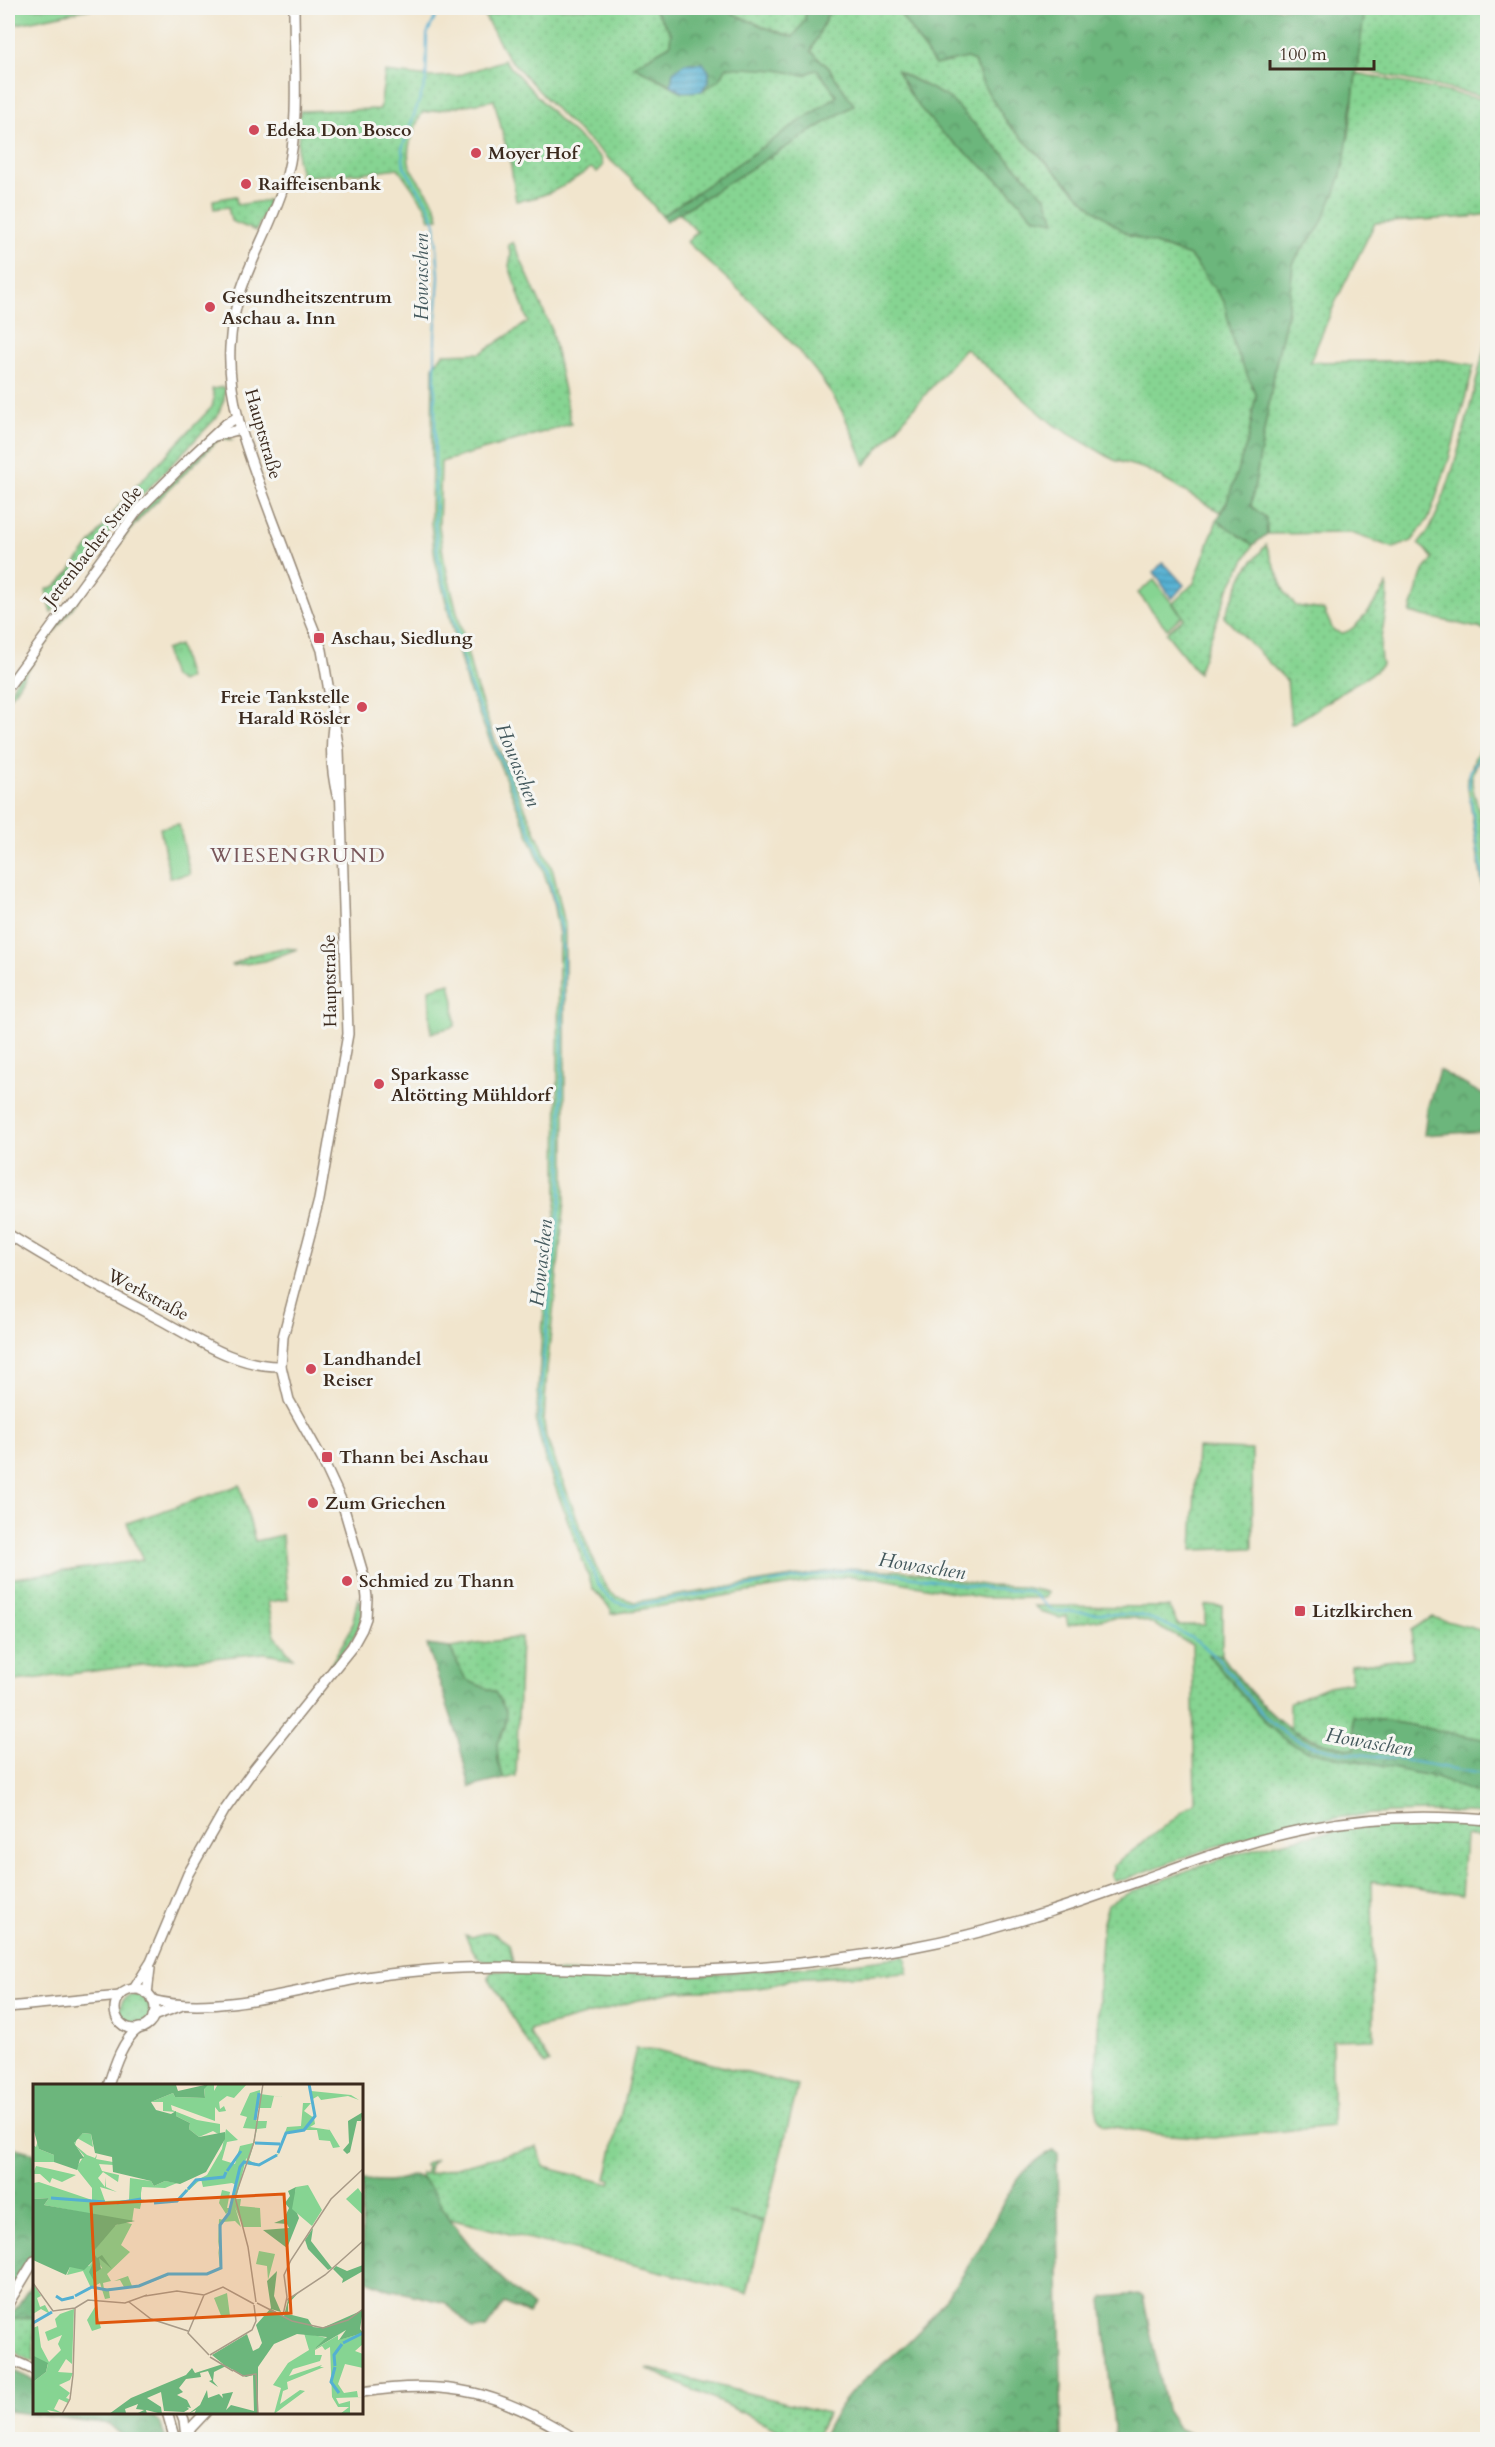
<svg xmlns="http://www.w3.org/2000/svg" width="1495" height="2447" viewBox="0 0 1495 2447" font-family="Cardo,serif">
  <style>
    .grass { fill: url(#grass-dots); stroke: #607f58; stroke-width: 1.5; fill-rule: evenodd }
    .forest { fill: url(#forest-crowns); stroke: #54704d; stroke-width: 1.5 }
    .park { fill: url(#park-tufts); stroke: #607f58; stroke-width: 1.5 }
    .pitch { fill: #86d492; stroke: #607f58; stroke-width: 1.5 }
    .water { fill: url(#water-rules); stroke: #486d78; stroke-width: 1.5 }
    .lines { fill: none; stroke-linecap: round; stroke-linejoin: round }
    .stream { stroke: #54b0d2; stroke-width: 2 }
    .secondary-casing { stroke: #968876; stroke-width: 12 }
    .secondary { stroke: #fff; stroke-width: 9 }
    .poi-dot { fill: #d1495b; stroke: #f6f6f2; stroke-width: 2 }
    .labels { text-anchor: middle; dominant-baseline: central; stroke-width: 6; stroke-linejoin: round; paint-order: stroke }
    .poi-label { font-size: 18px; font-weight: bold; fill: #3b2a1e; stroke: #f6f6f2; text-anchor: start }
    .street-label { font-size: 18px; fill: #3b2a1e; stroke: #f6f6f2 }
    .water-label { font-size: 20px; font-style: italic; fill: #44595d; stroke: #f6f6f2 }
    .neighbourhood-label { font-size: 20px; letter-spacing: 1.5px; fill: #79575b; stroke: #f6f6f2 }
    .inset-river { fill: none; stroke: #54b0d2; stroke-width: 3 }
    .inset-road { fill: none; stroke: #a89a87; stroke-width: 1.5 }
    .view { fill: #df570d; fill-opacity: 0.15; stroke: #df570d; stroke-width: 3 }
    .inset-edge { fill: none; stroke: #3b2a1e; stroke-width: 3 }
  </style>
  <defs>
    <pattern id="grass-dots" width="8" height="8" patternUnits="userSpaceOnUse" patternTransform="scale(1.5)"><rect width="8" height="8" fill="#86d492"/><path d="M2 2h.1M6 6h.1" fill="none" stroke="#75b67d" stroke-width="1.8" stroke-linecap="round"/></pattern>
    <pattern id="forest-crowns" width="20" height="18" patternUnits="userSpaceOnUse" patternTransform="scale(1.5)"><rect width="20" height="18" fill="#6cb67c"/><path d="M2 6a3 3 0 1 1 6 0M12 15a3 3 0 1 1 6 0" fill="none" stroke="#5a9465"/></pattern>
    <pattern id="park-tufts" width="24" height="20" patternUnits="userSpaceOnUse" patternTransform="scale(1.5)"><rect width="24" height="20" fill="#86d492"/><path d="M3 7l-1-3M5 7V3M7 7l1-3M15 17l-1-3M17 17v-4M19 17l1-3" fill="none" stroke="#75b67d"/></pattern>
    <pattern id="water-rules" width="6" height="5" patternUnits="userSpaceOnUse" patternTransform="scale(1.5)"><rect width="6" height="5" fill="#54b0d2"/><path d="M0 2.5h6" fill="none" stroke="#478faa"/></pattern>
  </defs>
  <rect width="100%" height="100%" fill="#f6f6f2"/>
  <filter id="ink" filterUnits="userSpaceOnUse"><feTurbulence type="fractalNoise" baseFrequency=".0167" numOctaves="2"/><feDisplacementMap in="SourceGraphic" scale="12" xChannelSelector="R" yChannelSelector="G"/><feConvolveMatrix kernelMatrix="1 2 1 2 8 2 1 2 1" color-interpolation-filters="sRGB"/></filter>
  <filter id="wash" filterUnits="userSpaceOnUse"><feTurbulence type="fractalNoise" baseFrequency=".008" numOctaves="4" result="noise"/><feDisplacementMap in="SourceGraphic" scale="24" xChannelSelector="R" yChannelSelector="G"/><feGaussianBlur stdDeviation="1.35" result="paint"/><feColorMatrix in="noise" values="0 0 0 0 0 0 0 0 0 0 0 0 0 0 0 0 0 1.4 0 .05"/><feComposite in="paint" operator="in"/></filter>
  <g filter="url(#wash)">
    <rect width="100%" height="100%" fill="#f1e5cd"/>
    <g class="grass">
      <polygon points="516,8 653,8 671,32 670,45 634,66 682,92 727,66 777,70 804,75 817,69 837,96 662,216 632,180 563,117 507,56 485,17"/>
      <polygon points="720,8 807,8 804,22 794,37 764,27"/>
      <path d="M833,8H896L935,65L967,58L974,61L984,86L1008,124L1092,208L1129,235L1190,256L1224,301L1235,349L1256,394L1249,439L1227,502L1220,512L1146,469L1114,460L1054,425L965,348L865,465C857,445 850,425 839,406C801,341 741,293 687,242L697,232L679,213L854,105L828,67L811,51L829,12ZM898,71L949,98L1046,198L1033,217C1024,207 1015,196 1005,186C966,150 921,121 898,71Z"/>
      <polygon points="1365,8 1487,8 1487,97 1356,69"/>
      <path d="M504,60L560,121L601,158L603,166L597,172L591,168C567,185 546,198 516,201L511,166L494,100L422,113C413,130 402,154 413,172C423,190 435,196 439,218L430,219L425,206L398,168L361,173L308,176V180L302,178L297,159L300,111L380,109L385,72L430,77L457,76Z"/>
      <polygon points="1356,73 1487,100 1487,214 1470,217 1375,223 1335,303 1310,362 1444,360 1474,365 1449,459 1429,518 1412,541 1394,548 1351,533 1267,534 1266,518 1251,506 1276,363 1288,310 1293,264 1299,253 1319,228 1349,136"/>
      <polygon points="236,196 237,205 270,200 256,231 231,221 228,207 214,209 213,200"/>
      <polygon points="513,242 551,328 571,424 441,462 439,526 444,560 475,683 494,738 553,871 565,924 565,1201 547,1369 544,1422 546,1437 595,1565 607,1589 615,1596 635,1602 849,1568 907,1571 988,1586 1022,1587 1048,1592 1045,1598 984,1598 878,1578 848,1576 611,1614 611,1609 593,1589 544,1456 536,1423 542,1331 557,1196 559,935 552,897 543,870 467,685 435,559 431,523 433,367 443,354 481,353 528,322 509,266 511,255 508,245"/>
      <path d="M1487,337V630L1410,613L1422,573L1433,559L1428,552L1418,544C1447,519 1476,380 1487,337Z"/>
      <polygon points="223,387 225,389 224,399 217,417 118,520 51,613 46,590 57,585 67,575 125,498 212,407 214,398 212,389"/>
      <polygon points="227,435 232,440 223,438 217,441 144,514 125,536 39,653 12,695 8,696 16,681 120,539 147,506 214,441"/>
      <polygon points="1217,520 1253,545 1227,592 1198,673 1166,633 1184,618 1173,603 1194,583"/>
      <path d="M1266,545L1285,593L1296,606L1324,610L1333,630C1333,630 1340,633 1341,633C1356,634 1379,596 1387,585C1391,611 1375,639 1382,665C1373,675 1363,679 1351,686C1330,698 1313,714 1291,724L1287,681L1224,617L1245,571Z"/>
      <path d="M1487,738C1488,753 1472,764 1472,781C1472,792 1479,805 1480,817C1486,851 1488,884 1487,918L1467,781L1475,757Z"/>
      <polygon points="282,948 297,949 265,961 231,966 248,956"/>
      <polygon points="1197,1448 1252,1450 1253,1548 1192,1550"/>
      <polygon points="240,1485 255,1541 282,1535 288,1599 268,1602 275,1636 293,1658 265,1653 150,1664 8,1682 8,1579 143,1560 127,1523"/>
      <path d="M358,1598C373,1622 341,1654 327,1671L351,1629Z"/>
      <path d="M1205,1605L1222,1606V1655L1209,1656L1268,1725L1304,1750L1431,1776L1487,1797V1814C1428,1810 1369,1811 1310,1822C1246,1834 1183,1857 1123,1880H1113L1111,1874L1115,1868L1113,1866L1195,1802L1192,1645L1151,1623L1134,1618H1107L1068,1625L1066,1616L1060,1618L1043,1613L1034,1606L1169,1607L1178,1625H1205Z"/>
      <polygon points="1432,1617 1487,1632 1487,1740 1405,1724 1353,1716 1355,1749 1324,1743 1290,1729 1290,1702 1329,1686 1351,1682 1351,1665 1413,1658 1411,1630"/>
      <polygon points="521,1637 516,1776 504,1779 498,1762 497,1743 505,1727 495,1692 466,1680 450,1648"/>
      <path d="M1428,1822L1487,1825V1837L1465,1836L1461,1895L1372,1881L1374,2039L1332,2040V2126L1213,2138L1155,2134L1103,2125L1099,2120L1096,2107L1100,1953L1102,1926L1108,1904C1124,1893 1145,1887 1163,1880C1249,1845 1336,1825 1428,1822Z"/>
      <path d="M487,1932L495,1934L509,1944L513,1963C479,1962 480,1965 465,1935L472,1937Z"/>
      <path d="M906,1956L908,1973L790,1979C754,1996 711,1986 672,1992C624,2001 579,2021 531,2029L530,2034L550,2062L545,2065L529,2045L488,1977L492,1971L701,1975L853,1963Z"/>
      <circle cx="135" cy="2010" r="15"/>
      <polygon points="636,2048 658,2050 798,2086 764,2221 727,2212 764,2222 747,2293 450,2219 421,2177 421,2173 425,2174 427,2167 424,2165 436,2159 430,2165 428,2174 537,2147 544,2167 610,2184 611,2180 606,2179"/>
      <path d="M34,2317V2362C9,2353 8,2345 8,2320Z"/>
      <polygon points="646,2368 828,2413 815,2439 799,2439"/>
    </g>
    <g class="forest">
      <polygon points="653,8 720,8 764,27 793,37 804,22 807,8 833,8 829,12 811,51 828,67 854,105 666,221 662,216 837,96 817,69 804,75 777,70 727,67 720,79 702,91 709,80 709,71 673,72 671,85 633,66 670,45 671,32"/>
      <polygon points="896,8 1365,8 1344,164 1336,190 1319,228 1299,253 1293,264 1288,310 1276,363 1251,506 1266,518 1267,534 1253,545 1217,520 1227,502 1248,439 1256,394 1235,349 1224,301 1190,256 1129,235 1092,208 1008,124 984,86 974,61 967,58 935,65"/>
      <polygon points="897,71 949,98 1046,198 1055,221 1033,217 1007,187 941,132 915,102"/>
      <polygon points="1439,1070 1487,1097 1487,1131 1424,1135 1427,1109"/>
      <polygon points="427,1645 450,1648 466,1680 495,1692 506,1711 505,1727 497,1743 498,1762 504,1779 470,1787 456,1731"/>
      <path d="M1208,1655H1222C1241,1683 1277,1726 1309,1739C1323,1744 1339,1747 1355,1749L1353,1716L1405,1724L1487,1740V1797L1430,1776L1304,1750L1282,1738L1268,1725Z"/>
      <polygon points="8,2146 34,2153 34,2253 8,2297"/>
      <path d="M1053,2150L1057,2154L1062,2439H822C846,2379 889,2368 927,2322C946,2298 965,2273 980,2247C996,2220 1007,2188 1030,2166C1037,2160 1045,2155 1053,2150Z"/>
      <path d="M413,2175C429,2179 434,2195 443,2208C466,2246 499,2278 533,2307L529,2314L504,2303L486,2328L473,2329L446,2303L389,2289L362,2278V2180C380,2181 396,2183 413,2175Z"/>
      <polygon points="34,2281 34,2317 8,2320"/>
      <polygon points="1140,2294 1143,2296 1166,2410 1178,2428 1203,2439 1115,2439 1102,2299 1104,2297"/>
      <polygon points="8,2368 34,2380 34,2412 149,2413 159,2422 166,2439 126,2439 109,2424 8,2411"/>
    </g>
    <g class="park">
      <polygon points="179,645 189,678 181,682 173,677 165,650"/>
      <polygon points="450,983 454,1001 455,1026 431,1033 429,989"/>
    </g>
    <g class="pitch">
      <polygon points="8,8 94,8 8,26"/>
      <polygon points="1154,580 1182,616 1167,629 1138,593"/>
      <polygon points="179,824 190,874 170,878 160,828"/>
    </g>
    <g class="water">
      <polygon points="685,63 703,63 709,71 709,80 702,91 682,92 671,85 673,72"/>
      <polygon points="1162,563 1167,566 1184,585 1172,599 1154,572"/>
    </g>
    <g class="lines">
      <g class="stream">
        <path d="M440,8L427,34L426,81L402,149L404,167L429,206L435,224L439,276L435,337V525L438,558L469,683L548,874L561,927L563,954L561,1196L543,1360L539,1423L547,1454L597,1582C606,1599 616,1605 635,1605L848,1570L883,1572L988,1589L1030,1591L1053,1611L1139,1615C1161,1620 1199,1640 1215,1656C1241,1684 1259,1721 1294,1738C1321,1752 1354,1753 1383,1757C1418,1762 1453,1769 1488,1775"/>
        <polyline points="1488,362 1488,366"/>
        <polyline points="1469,788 1470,772 1488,742"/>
        <polyline points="1470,796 1488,910"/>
        <polyline points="1488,1029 1488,1094"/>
      </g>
    </g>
  </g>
  <g filter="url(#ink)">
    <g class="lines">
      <defs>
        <g id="secondary">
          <polyline points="215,436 241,429"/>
          <polyline points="8,687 137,511 194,454 226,424 238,417"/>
          <path d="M333,726C330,748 332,773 337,795"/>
          <path d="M8,1234C57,1265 109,1293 161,1320C198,1340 237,1367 281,1366"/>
          <path d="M134,1989L151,1962L188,1874L224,1811L254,1769L352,1647L362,1629L366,1618L367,1598L365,1580L342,1502L322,1459L289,1400L281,1366L283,1337L319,1200L348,1034L339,750L322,650L310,620C298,586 285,552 272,518C252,463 227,406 230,347C234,277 270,238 287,175C300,126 294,59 294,8"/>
          <circle cx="135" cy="2009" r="20"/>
          <polyline points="147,1994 150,1968"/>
          <path d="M152,2000C214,2016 299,1990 361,1978C383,1974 406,1972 429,1970C501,1963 575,1971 647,1971C737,1971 824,1963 912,1947C990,1933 1067,1907 1141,1880C1197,1860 1252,1839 1311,1828C1369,1816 1428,1815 1488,1820"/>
          <polyline points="8,2007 120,1996"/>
          <polyline points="153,2016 180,2006"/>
          <path d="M108,2086C114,2067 122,2040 139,2028"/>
          <polyline points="8,2304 34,2261"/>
          <polyline points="8,2358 34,2370"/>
          <path d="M362,2392C450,2378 502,2393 577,2440"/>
          <polyline points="167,2412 175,2440"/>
          <polyline points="181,2412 184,2420 186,2437"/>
          <polyline points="186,2438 191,2428 206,2412"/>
        </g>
      </defs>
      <use href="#secondary" class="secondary-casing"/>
      <use href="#secondary" class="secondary"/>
    </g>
  </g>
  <g class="poi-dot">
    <circle cx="254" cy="130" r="6"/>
    <circle cx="476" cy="153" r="6"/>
    <circle cx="246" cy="184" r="6"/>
    <circle cx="210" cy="307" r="6"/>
    <rect x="313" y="632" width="12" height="12" rx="3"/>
    <circle cx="362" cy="707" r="6"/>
    <circle cx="379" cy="1084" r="6"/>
    <circle cx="311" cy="1369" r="6"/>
    <rect x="321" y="1451" width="12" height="12" rx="3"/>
    <circle cx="313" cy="1503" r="6"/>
    <circle cx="347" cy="1581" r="6"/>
    <rect x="1294" y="1605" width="12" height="12" rx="3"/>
  </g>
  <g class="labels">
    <g class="poi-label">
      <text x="266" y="130">Edeka Don Bosco</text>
      <text x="488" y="153">Moyer Hof</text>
      <text x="258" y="184">Raiffeisenbank</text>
      <text x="222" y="297">Gesundheitszentrum<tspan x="222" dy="21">Aschau a. Inn</tspan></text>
      <text x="331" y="638">Aschau, Siedlung</text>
      <text x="350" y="697" text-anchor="end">Freie Tankstelle<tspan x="350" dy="21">Harald Rösler</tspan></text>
      <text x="391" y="1074">Sparkasse<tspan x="391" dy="21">Altötting Mühldorf</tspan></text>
      <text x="323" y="1359">Landhandel<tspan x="323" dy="21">Reiser</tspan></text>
      <text x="339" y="1457">Thann bei Aschau</text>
      <text x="325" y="1503">Zum Griechen</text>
      <text x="359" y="1581">Schmied zu Thann</text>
      <text x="1312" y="1611">Litzlkirchen</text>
    </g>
    <g class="street-label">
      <text transform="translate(263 434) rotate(74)">Hauptstraße</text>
      <text transform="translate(93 546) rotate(-52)">Jettenbacher Straße</text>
      <text transform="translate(330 981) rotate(-91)">Hauptstraße</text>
      <text transform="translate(148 1295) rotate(28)">Werkstraße</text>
    </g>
    <g class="water-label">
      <text transform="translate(421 277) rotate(-90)">Howaschen</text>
      <text transform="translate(518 765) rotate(68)">Howaschen</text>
      <text transform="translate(541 1263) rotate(-84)">Howaschen</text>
      <text transform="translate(922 1566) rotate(9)">Howaschen</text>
      <text transform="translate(1369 1742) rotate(10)">Howaschen</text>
    </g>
    <g class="neighbourhood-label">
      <text x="298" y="855">WIESENGRUND</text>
    </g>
  </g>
  <g transform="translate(33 2084)">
    <rect width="330" height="330" fill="#f1e5cd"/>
    <path d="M176,0H181V7L185,0H214L201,14L194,12L186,18L187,25L191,22L193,27L186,28L182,23V37L138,21L139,26L164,36L187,40V51L180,47L166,53L156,45L157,39L143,32V28L130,27V18H118L140,9L142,13L172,14L171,4ZM252,0L250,13L241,12L238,24H224L223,37H234L233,44L224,45L221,58L248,60L254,43L268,42L270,19H278L271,27L281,34L282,40L277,43L297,46L295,43L307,63L300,64L297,57L286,56L284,46H270L254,49L245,71L226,82L213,80L214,74L213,75L203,115H208L207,122L227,124L228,143H210L202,123L208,143L202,137L189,138L185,164L189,184L187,185L174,190L136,191L116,199L104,202L91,203L87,196L81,197L95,192L99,202H104L135,190H174L187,184L185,165L186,135L191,136L196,130L197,126L193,130L186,119L189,106L197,108L194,124H198L203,101L199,99L170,103L168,95L144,117L120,119L109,115L107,125L101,124L99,138L11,121L16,114L0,115V99L6,98L59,116V104L43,84L51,72L41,60L42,57L50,49L58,50L60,63L44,54L42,61L54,71L62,74L64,70L63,75L80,78V81L66,80L69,87L86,91L85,98L70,88L65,94L72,103V93L73,103L84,108L67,103L72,117L96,116L97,94L118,97L121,102L132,97L144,99L132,104L109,103L108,109V115L119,119L144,116L162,97L174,91L189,65L193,45L205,56L194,58L189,76L202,80L207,62L220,59L223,45L210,44L214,33L207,31L217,9L227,6V10L250,13ZM221,59H233L248,61L245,70L224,81L216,76ZM276,0L278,7L318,11L326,16L315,12L288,16L285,12L278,16ZM5,56L6,65L21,71V78H0V61L3,63ZM3,82L17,85L43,91L29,98L19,94L17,99L7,90H0ZM90,138L99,140L88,161L97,168L74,190L78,197L70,199L71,205L80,204L76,207L77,214L72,215L67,199L58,204L50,187L34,191L37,183L56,182L62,175L57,189L61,196V188L69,184L60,168L79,143ZM226,167L242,170L235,196L234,182L223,180ZM0,199L8,212L4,214L7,223L12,221L17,230L8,225L0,230ZM194,209L197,232L189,234L181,214ZM41,225L39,280L33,275L25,288L40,289L37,296L26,301L37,309L33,314L36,315L35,319L26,315L21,325L29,329L14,326L19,330H0V298L13,288L15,280L0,272V244L5,242L8,263L16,278L28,266L25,260L29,251L15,257L12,248L24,243L22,235L27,230ZM314,246L305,251V256L330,249V260L322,267L330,270V284L312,280L305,300L311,309L324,307L325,313H330L303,314L306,320L317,317V330H307L316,323H305L299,313L297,263L292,266L289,262L282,266V271H289L287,277L260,285L256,292L289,281L287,283H291L254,298L255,305L250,307L247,320L267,306L272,307L241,330L248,304L240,301L255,279L276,266L271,249L294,254L280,266Z" fill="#86d492" fill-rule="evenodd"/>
    <path d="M0,0H146L143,1L145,7L176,0L171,5L172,14L142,13L140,9L118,18L123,26L138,30L143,27V32L157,39L156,45L166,53L192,48V55L173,88L147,100L132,97L121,102L118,97L80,88L79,73L62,69L58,50L50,49L41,59L51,74L47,75L44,86L21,78V71L6,65L0,44ZM330,28L328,37H324L317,68L314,70L310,66L316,59L315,37ZM263,103L261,122L266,134L254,164L230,146L256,144L254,140L241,139L251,135L256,124L252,119L257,112L255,107ZM16,114L11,121L102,137L83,141L60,168L64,174L69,171L79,185L66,174L68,185L60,190L63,201L56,188L62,175L51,186L37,183L33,191L0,176V115ZM280,144L278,157L299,184L295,186L275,165L272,156ZM330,181V187L309,199L310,195L300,185L303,182L314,187ZM244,187L241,212L248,228L238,225L251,232L255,216L266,208L255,220V230L275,235L280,243L289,244L330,226L327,245L330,249L306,256L313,246L280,266L294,253L264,250L241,260L225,283V330H161L163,326L155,330L167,321L174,306L175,314L186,310L190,314L189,310L200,308L193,326L198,321L221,327L220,291L213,293L193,282L181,288L180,297L185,303L176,297L179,296L175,287L167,289L168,293L153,295L146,304L150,308L144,311L154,316L158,324L154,323L156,325L151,328L131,327L128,308L114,314L128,323L129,330L113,326L114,330H103L111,326L103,325L105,320L92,325L93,329L76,330L98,314L153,291L159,284L162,289L190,280L179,271L214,250L220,267L226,264L229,259L223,241L238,224L234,197ZM1,272L15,279L13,288L0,298Z" fill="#6cb67c"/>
    <path d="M275,101L289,126L279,142L259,125L263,103Z" fill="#86d492"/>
    <path d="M325,104L330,111V131L313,115Z" fill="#86d492"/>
    <path d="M62,223L68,244L59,247L54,236Z" fill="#86d492"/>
    <path class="inset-river" d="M222,36L226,9M222,59L247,60M245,69L253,49L271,46L282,32L276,0M194,87L208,67M155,105L163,96L191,93L193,88M18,114L72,118M84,119L108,115M121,119L144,117L154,106M23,212L29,216L41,213M42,212L59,203L74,206L106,202L135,190H174L188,184L187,141L196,129L207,83L211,78L226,81L244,71M0,239L19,228M310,259L330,249M302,282L301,271L309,260M302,283L298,298L306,309"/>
    <path class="inset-road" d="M0,199L20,227L42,224M171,211L155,249L176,271M112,212L144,207L171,211L190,203L221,220M254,216L292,191L330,157M96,218L118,235L155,247M223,218L215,163L202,113L221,58L230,0M224,219L259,237L290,244L315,236L330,225M42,224L55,216L92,219L114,211M250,231L254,213L251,191L258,176L298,115L330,85M177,271L219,246L223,237L221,221M177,273L200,287M200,286L210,292L223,290L225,330M29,330L37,315L40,291L42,224"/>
    <path class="view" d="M251,110L258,229L64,239L58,120Z"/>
    <rect width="330" height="330" class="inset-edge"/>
  </g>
  <rect width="1495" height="2447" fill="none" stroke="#f6f6f2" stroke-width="30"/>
  <path d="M1270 60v9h104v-9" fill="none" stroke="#3b2a1e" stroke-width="3"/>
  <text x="1279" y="60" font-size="18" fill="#3b2a1e" stroke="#f6f6f2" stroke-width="4.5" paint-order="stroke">100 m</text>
</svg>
